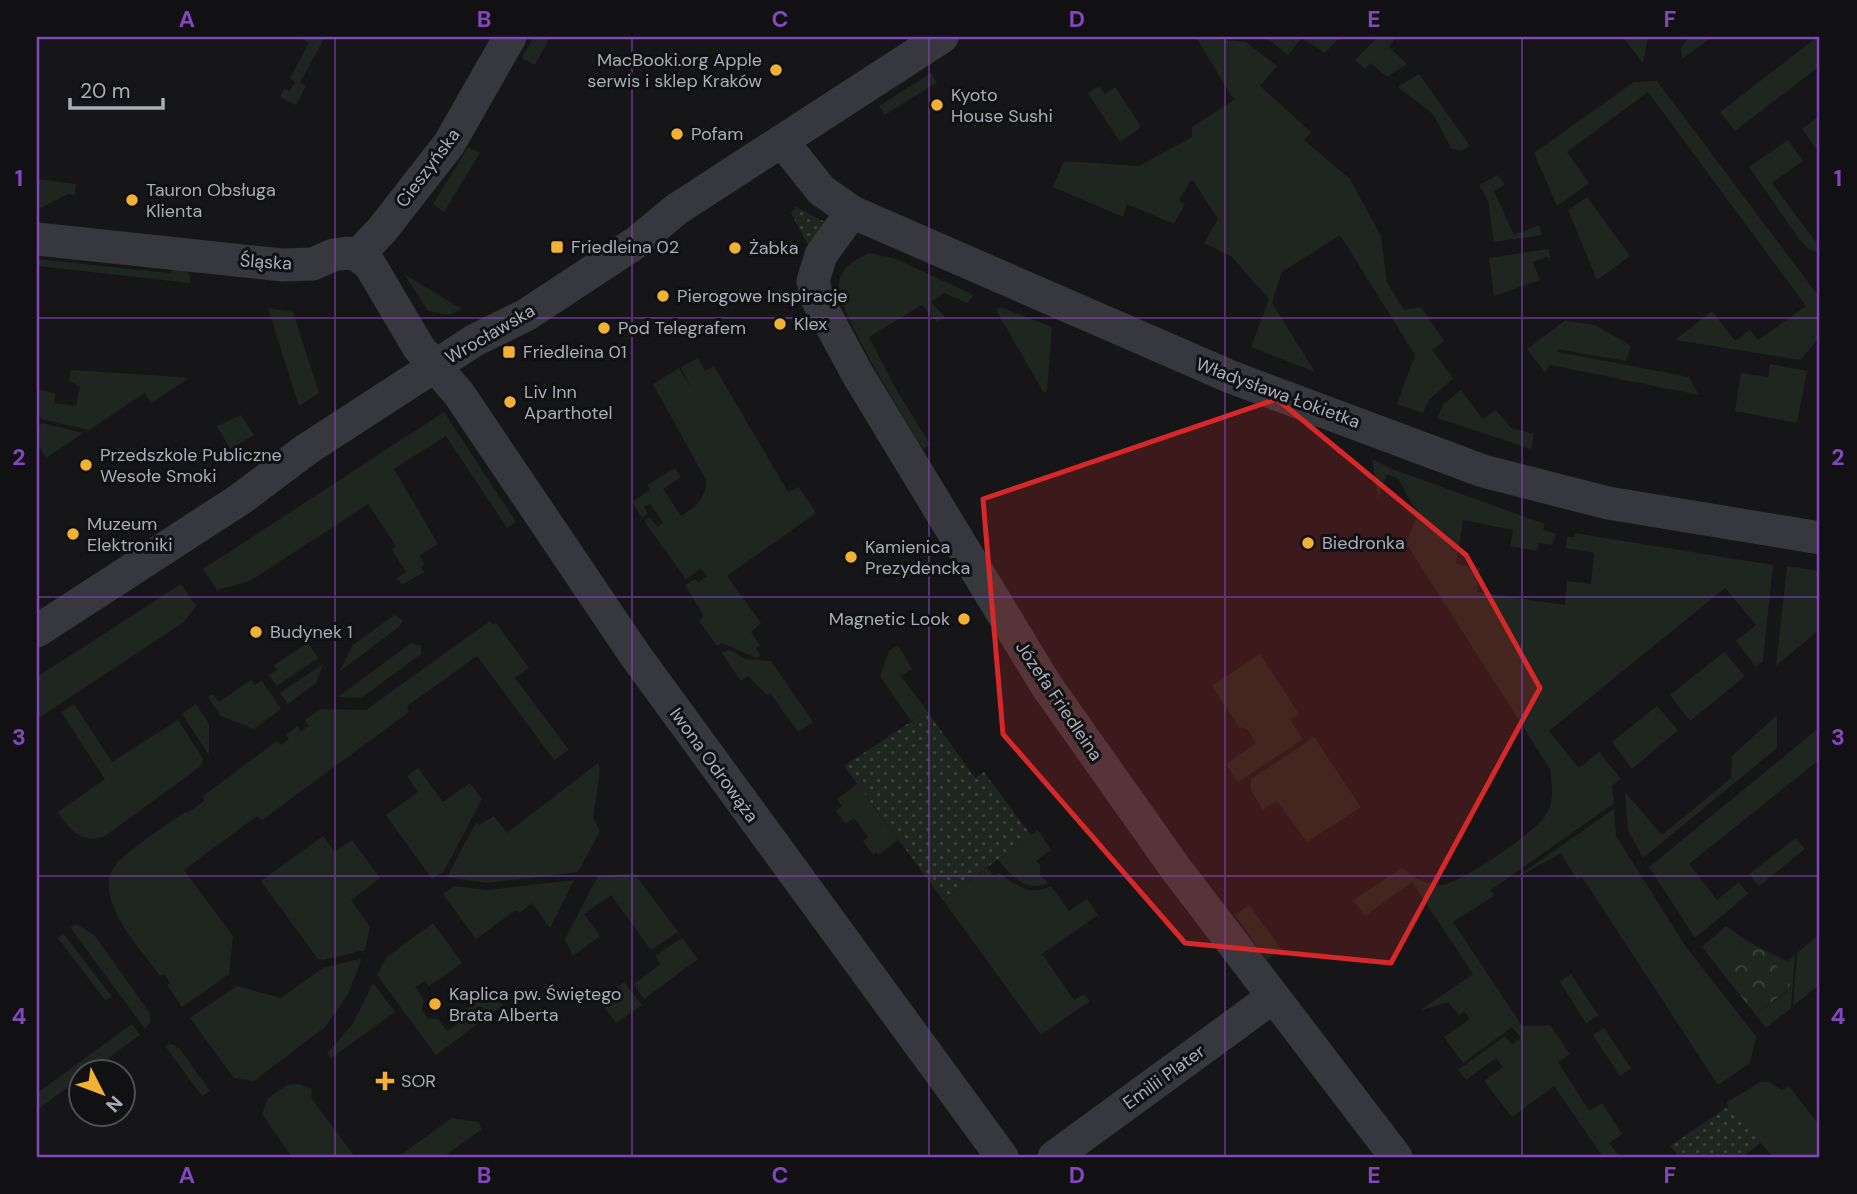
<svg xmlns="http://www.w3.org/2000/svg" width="1857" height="1194" viewBox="0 0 1857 1194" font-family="'DM Sans',sans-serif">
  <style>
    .grass { fill: #1e261f }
    .park { fill: url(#park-crowns) }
    .garden { fill: url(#garden-dots) }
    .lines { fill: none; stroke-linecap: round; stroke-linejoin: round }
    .minor { stroke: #37383d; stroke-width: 33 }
    .marked { fill: #d62828; fill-opacity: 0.2; stroke: #d62828; stroke-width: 5; stroke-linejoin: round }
    .grid { fill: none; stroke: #8446be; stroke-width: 2; stroke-opacity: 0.55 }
    .poi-dot { fill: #f2b134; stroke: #111113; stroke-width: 2.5 }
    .labels { text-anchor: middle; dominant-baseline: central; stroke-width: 6; stroke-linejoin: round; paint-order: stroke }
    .poi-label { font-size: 18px; fill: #a8adb8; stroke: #111113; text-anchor: start }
    .street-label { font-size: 18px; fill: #a8adb8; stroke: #111113 }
    .neatline { fill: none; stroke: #8446be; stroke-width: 2.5 }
    .grid-label { font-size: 23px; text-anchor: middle; font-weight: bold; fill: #8446be }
  </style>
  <defs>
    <pattern id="park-crowns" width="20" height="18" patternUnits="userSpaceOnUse" patternTransform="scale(1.75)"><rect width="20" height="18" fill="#1e261f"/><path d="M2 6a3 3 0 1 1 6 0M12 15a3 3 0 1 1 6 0" fill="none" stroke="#3c433d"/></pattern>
    <pattern id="garden-dots" width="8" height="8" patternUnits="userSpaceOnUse" patternTransform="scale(1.75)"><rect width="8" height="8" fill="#1e261f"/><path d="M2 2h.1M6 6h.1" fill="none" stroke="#3c433d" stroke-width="1.8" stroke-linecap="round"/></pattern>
  </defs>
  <rect width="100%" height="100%" fill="#161618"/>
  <g class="grass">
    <polygon points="304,37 325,37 300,82 306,86 296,105 280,97 284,89 290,91 295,82 290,78 309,43 302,39"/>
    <polygon points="534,37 550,37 535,65 522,58"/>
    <polygon points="1196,37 1246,42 1277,66 1260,86 1311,132 1304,140 1350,179 1381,236 1387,283 1404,310 1421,307 1444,341 1432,350 1453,378 1429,400 1423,413 1397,404 1415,355 1340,235 1282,272 1272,303 1315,372 1251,347 1269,299 1232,257 1204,243 1218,219 1192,179 1179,200 1185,204 1174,224 1127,204 1123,217 1053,187 1064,161 1139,166 1192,137 1192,127 1234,100"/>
    <polygon points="1265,37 1340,37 1325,53 1302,38 1288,55"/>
    <polygon points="1378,37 1396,37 1389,47 1407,64 1387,77 1371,63 1365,69 1355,60"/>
    <polygon points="1623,37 1648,37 1643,63"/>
    <polygon points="1689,37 1712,37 1682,59 1681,48"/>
    <polygon points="1817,37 1820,37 1820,66 1735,131 1720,112"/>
    <polygon points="931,73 937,82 885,115 879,106"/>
    <polygon points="1419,74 1470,146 1461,151 1451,148 1433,114 1398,87"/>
    <polygon points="1657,81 1820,298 1820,337 1800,360 1675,340 1712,311 1735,341 1750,330 1758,340 1806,306 1648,92 1567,152 1589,183 1557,206 1534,153 1634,82"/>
    <polygon points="1099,86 1105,94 1115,87 1140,125 1139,129 1120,142 1088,93"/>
    <polygon points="1820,115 1820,148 1817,150 1802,129"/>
    <polygon points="1788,140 1803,161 1772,183 1815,241 1820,238 1820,254 1807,248 1799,239 1749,167"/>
    <polygon points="468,147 480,153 444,212 433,204"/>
    <polygon points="1498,175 1505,185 1494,191 1514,235 1539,225 1542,235 1494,242 1488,200 1479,185"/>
    <polygon points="37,179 76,184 75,195 68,194 37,210"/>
    <polygon points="1587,197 1630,256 1597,280 1568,210"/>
    <polygon points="1548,249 1551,262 1547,257 1533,262 1540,280 1494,296 1489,258"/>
    <path d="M870,253L896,259L974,295L967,303L944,293L931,302L945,317L937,322L922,305L869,337L897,391L930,444L923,449C906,421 839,314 839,286C839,268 855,259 870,253Z"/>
    <polygon points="37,259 169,273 182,263 190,276 190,283 37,266"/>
    <polygon points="404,274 462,309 449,315 428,311"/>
    <polygon points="1000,307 1052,327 1047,391 1044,393 996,310"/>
    <polygon points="268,308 293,312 319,393 299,406"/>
    <polygon points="1567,319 1567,321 1595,325 1631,346 1626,361 1556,349 1558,352 1689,377 1699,395 1550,365 1545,372 1527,349"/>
    <path d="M698,358L705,371L714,366L788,492L799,487L816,513L727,576L761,623L751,632L760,645L756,649L761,655L757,658L722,643L717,646L699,621L704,616L685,585L695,579L698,583L707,576L701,569L686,579L644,521L650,517L657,527L663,523L650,504L644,507L648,513L642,518L632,502L650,490L647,485L675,468L681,477L663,489L681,516C696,507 706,499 706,480L653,384L679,368L691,388L681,367Z"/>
    <polygon points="1770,364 1807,371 1797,423 1735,411 1741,373 1768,377"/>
    <polygon points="71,370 180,377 188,379 151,403 145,393 89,430 42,419 37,411 37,389 55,393 54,403 76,406 80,387 69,381"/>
    <polygon points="1461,390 1483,419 1496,410 1511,428 1534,434 1531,449 1437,418 1443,405"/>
    <polygon points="444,412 516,522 507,528 446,436 394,469 438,544 419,556 425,564 421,567 424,572 402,585 397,578 406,572 392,550 396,546 368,504 250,581 217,590 203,569"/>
    <polygon points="241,415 254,435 230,449 217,426"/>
    <polygon points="43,423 83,433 46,458 37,444 37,427"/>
    <path d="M1372,459L1392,469L1545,524L1543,530L1556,534L1552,545L1539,543L1537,551L1510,546L1513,530L1463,520L1456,564L1480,568L1477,592L1565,605L1567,581L1591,584L1594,553L1566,548L1567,537H1574L1575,533L1773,565L1763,661L1756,667L1736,641L1756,625L1725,588L1549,731L1579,768L1599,752L1621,779L1612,786L1614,803L1491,890L1494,896L1453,922L1522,1026L1550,1025L1570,1054L1558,1062L1589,1111L1602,1103L1622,1134L1609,1143L1620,1157H1603L1554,1086L1512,1117L1484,1081L1503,1067L1496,1058L1466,1080L1458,1070L1505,1036L1512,1044L1521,1038L1512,1027L1463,1063L1444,1037L1470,1019L1464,1011L1459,1015L1448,1002L1419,1011L1473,974L1412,882L1365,916L1353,900L1402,868C1413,877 1425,885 1441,885C1462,883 1538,831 1548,812C1554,797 1552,784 1550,769L1406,543L1418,514L1398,479L1387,474L1378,499Z"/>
    <polygon points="1787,566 1820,571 1820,629 1776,666"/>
    <polygon points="181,584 196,606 184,622 37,719 37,677"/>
    <polygon points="394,615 403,620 400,626 339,672 353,645"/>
    <path d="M490,621L493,625L496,623L529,668L515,678L569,750L554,760L477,656L407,706L409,712L262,820L257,816L184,870L233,936L229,974L182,1007L167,985L170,983L164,974L160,976C141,949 85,892 120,860C139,842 164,827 185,812L187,813L204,801L203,796L277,741L281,745L289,739L286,735L297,726L301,731L309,726L305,720L321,709L366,710Z"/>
    <polygon points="308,643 318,658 277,686 269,675 277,670 274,665"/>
    <polygon points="411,643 421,646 421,654 361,698 338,697"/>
    <polygon points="898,645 912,669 901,676 927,711 911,721 880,676 889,651"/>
    <polygon points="730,650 746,659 771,661 813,722 798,732 770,693 767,695 748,676 741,681 721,652"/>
    <polygon points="1724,652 1745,676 1690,721 1670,695"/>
    <polygon points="1260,654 1299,714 1290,720 1303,739 1238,782 1226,764 1256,743 1247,729 1239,727 1212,686"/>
    <polygon points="323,664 316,683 288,704 280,693"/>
    <polygon points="251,680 254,685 262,681 281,709 254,729 221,716 208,697 213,694 219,702"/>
    <path d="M74,704L112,762L178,720L203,759L201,766L105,836C82,845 69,829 58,812L105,779L61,712Z"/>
    <polygon points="196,704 209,724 209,755 182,714"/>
    <polygon points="1657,706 1678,730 1632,769 1612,742"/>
    <polygon points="1777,715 1777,748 1643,858 1628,830 1625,792 1662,835 1731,778 1732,756"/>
    <polygon points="1820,727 1820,759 1689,864 1717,900 1739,882 1748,894 1695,938 1649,867"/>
    <polygon points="1314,737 1361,807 1307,842 1277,801 1263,810 1251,790 1251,779"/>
    <polygon points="598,763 600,770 593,818 600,831 578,872 487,883 447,877 476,822 479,825 494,816 507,833"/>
    <polygon points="418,768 443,802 470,783 482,799 444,871 432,879 386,815 418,792 407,776"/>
    <polygon points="857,784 898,840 878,855 876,852 873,855 863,841 868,837 854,818 846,824 836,811 842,806 837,799"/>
    <polygon points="1614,809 1616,836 1686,947 1756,1036 1750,1063 1718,1085 1582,877 1577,880 1561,853 1512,880"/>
    <path d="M1038,830L1051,850L1036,861L1040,865V875L1048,883C1026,894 1009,874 998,859Z"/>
    <polygon points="323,836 335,852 352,840 380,878 351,900 370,927 365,950 323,960 318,959 261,881"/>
    <polygon points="1796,838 1805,849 1759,886 1749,874"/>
    <path d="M987,868L994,876L999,873C1017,885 1030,897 1051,886L1069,911L1087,899L1098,915L1042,954L1074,1000L1084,994L1090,1001L1041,1035L943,900Z"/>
    <polygon points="634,873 678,932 651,950 611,895 584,914 600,936 573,956 565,939 598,876"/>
    <polygon points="574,880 550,928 532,903 519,913 516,910 476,939 443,894 454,886 487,890"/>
    <polygon points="1249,905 1282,950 1267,960 1235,915"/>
    <polygon points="433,923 462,963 429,986 425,981 415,987 424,1000 422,1010 428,1018 438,1019 447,1031 457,1025 452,1018 491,991 503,1005 436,1055 377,975 387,957"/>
    <polygon points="77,924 95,936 149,1012 151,1021 145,1029 70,927"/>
    <polygon points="1726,926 1747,941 1717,966 1702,947"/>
    <polygon points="63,933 112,997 105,1000 58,938"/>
    <polygon points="1820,934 1820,984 1793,1006 1797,953"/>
    <polygon points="682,938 698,959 644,999 634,984 661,964 655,956"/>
    <polygon points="1766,951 1787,961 1795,955 1791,1008 1766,1028 1755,1014 1788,991 1790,984"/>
    <polygon points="362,958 348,994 325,1027 254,1081 234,1078 190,1018 237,986 281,998 323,968"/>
    <polygon points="1571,974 1598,1015 1586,1023 1560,982"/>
    <polygon points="624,982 642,1005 616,1023 599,1000"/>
    <polygon points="373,983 395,1012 331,1058 327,1053 353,1024"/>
    <polygon points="132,1024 140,1035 90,1071 80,1072 80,1078 37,1110 37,1093"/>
    <polygon points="1604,1028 1631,1068 1620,1076 1593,1035"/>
    <polygon points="171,1044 180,1049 210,1091 202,1096 165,1046"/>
    <polygon points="1760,1082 1769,1082 1782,1090 1789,1086 1820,1126 1820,1157 1773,1157 1726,1103"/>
    <polygon points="287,1085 299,1084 312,1089 311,1098 355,1157 292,1157 262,1114 268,1098"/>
    <polygon points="452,1118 478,1122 482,1129 443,1157 398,1157"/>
  </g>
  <polygon class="park" points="1747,941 1766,951 1790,984 1788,990 1755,1014 1717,966"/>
  <g class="garden">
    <polygon points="796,207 825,222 814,243 807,243 791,213"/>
    <polygon points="927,711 975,778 984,772 1031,835 943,900 844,766"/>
    <polygon points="1729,1106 1761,1142 1743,1157 1679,1157 1670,1146"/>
  </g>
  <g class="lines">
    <g class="minor">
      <polyline points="782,141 821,190 852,212 1231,377 1483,471 1608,503 1820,538"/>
      <polyline points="852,212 821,255 813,281 818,301 858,375 1046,685 1176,869 1396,1157"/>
      <polyline points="37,239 282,265 313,264 333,255 347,253 358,255 370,265 419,348 459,394 635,655 1002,1157"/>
      <polyline points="358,255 382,230 449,144 510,37"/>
      <polyline points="37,631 239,500 307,449 475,340 526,315 637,242 677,209 942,37"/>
      <polyline points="1054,1157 1273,997"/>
    </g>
  </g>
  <path class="marked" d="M1277,399L1466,555L1540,688L1391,963L1185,943L1003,734L983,499Z"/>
  <path class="grid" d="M335,37V1157M632,37V1157M929,37V1157M1225,37V1157M1522,37V1157M37,318H1820M37,597H1820M37,876H1820"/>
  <g class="poi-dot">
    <circle cx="776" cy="70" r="7"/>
    <circle cx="937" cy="105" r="7"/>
    <circle cx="677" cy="134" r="7"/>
    <circle cx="132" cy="200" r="7"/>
    <rect x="550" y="240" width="14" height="14" rx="3.5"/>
    <circle cx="735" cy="248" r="7"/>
    <circle cx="663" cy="296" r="7"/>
    <circle cx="780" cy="324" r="7"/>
    <circle cx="604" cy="328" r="7"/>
    <rect x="502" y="345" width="14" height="14" rx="3.5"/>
    <circle cx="510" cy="402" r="7"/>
    <circle cx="86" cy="465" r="7"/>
    <circle cx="73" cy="534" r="7"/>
    <circle cx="1308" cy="543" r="7"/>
    <circle cx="851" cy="557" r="7"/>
    <circle cx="964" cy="619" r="7"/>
    <circle cx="256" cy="632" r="7"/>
    <circle cx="435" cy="1004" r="7"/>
    <path d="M381.5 1070.5h7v7h7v7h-7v7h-7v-7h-7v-7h7z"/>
  </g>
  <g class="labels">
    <g class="poi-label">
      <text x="762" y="60" text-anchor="end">MacBooki.org Apple<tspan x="762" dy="21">serwis i sklep Kraków</tspan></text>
      <text x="951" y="95">Kyoto<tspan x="951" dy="21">House Sushi</tspan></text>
      <text x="691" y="134">Pofam</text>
      <text x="146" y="190">Tauron Obsługa<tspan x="146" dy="21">Klienta</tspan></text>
      <text x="571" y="247">Friedleina 02</text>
      <text x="749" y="248">Żabka</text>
      <text x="677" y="296">Pierogowe Inspiracje</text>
      <text x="794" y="324">Klex</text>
      <text x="618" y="328">Pod Telegrafem</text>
      <text x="523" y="352">Friedleina 01</text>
      <text x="524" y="392">Liv Inn<tspan x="524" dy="21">Aparthotel</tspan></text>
      <text x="100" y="455">Przedszkole Publiczne<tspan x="100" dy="21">Wesołe Smoki</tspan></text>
      <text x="87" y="524">Muzeum<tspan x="87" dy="21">Elektroniki</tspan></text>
      <text x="1322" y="543">Biedronka</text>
      <text x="865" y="547">Kamienica<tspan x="865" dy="21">Prezydencka</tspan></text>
      <text x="950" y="619" text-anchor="end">Magnetic Look</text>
      <text x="270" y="632">Budynek 1</text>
      <text x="449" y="994">Kaplica pw. Świętego<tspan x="449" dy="21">Brata Alberta</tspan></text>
      <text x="401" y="1081">SOR</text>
    </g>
    <g class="street-label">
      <text transform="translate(428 168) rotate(-53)">Cieszyńska</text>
      <text transform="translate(266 262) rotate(4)">Śląska</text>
      <text transform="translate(490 334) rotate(-30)">Wrocławska</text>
      <text transform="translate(1278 393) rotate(20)">Władysława Łokietka</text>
      <text transform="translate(1059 701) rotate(56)">Józefa Friedleina</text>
      <text transform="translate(714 765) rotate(54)">Iwona Odrowąża</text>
      <text transform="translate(1164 1077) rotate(-36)">Emilii Plater</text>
    </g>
  </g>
  <rect width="1857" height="1194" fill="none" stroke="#111113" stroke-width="77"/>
  <g transform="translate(102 1093) rotate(132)"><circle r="33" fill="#111113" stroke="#4d4f55" stroke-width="2"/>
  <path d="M0-5L12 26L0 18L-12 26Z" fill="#f2b134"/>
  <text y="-10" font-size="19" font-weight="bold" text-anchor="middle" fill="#a8adb8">N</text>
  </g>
  <path d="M70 98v10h93v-10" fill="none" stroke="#a8adb8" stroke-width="3.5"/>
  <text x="80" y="98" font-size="21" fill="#a8adb8" stroke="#111113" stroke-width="5" paint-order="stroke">20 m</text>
  <rect x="38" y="38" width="1780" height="1118" class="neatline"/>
  <g class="grid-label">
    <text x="187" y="27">A</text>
    <text x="484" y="27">B</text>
    <text x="780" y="27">C</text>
    <text x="1077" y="27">D</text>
    <text x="1374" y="27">E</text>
    <text x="1670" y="27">F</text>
    <text x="19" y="186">1</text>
    <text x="1838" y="186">1</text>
    <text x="19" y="465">2</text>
    <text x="1838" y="465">2</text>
    <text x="19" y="745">3</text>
    <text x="1838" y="745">3</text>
    <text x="19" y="1024">4</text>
    <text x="1838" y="1024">4</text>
    <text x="187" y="1183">A</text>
    <text x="484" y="1183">B</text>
    <text x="780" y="1183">C</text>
    <text x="1077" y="1183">D</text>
    <text x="1374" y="1183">E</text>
    <text x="1670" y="1183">F</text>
  </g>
</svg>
